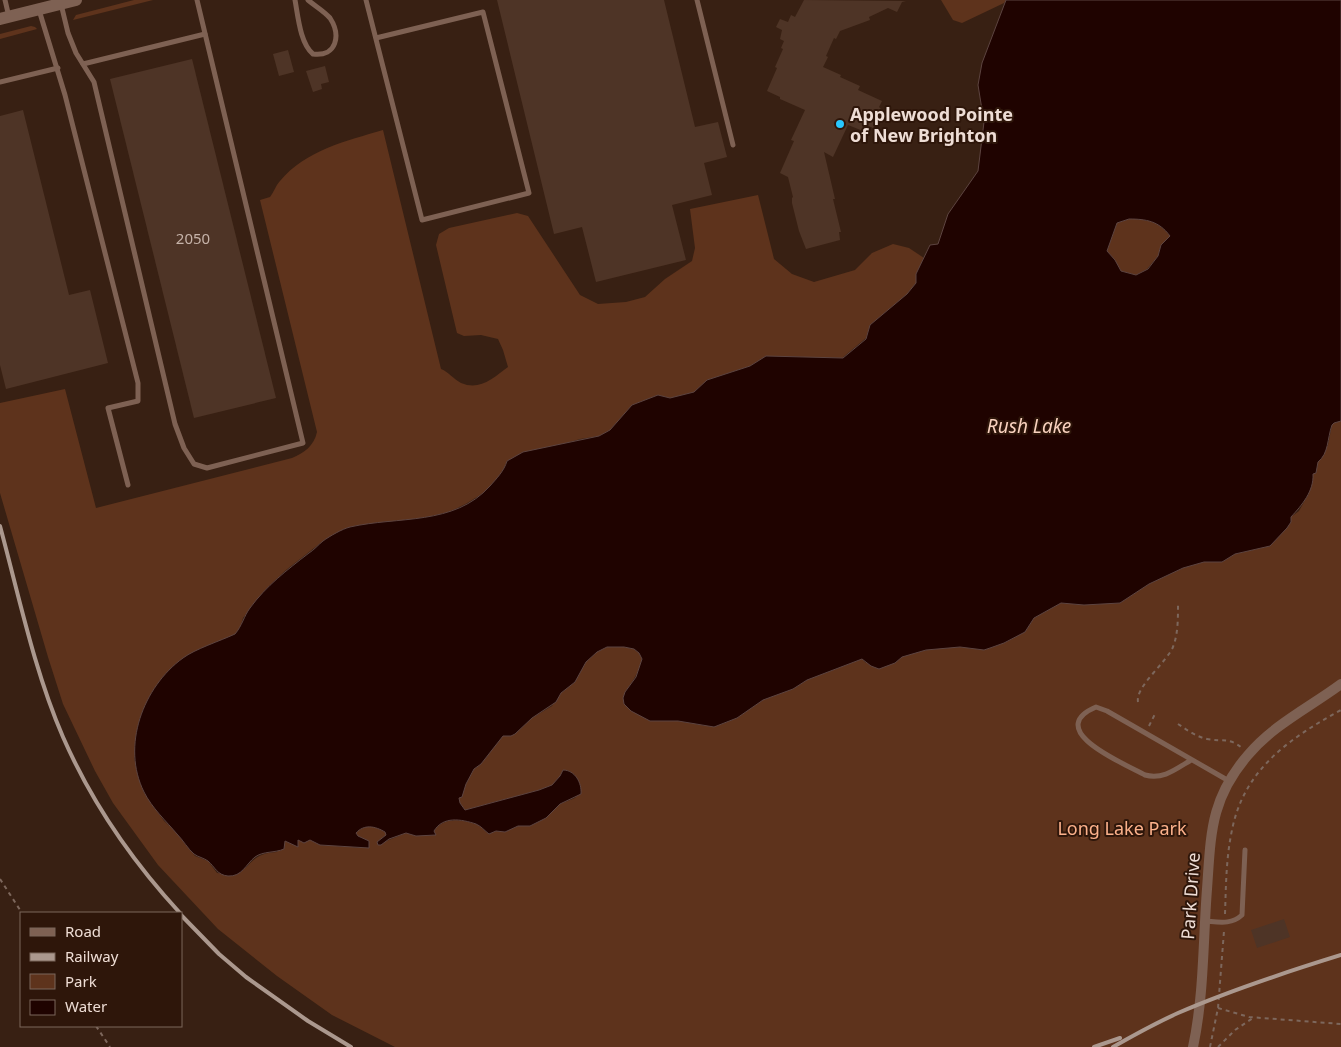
<svg xmlns="http://www.w3.org/2000/svg" width="1341" height="1047" viewBox="0 0 1341 1047" font-family="'Noto Sans',sans-serif">
  <style>
    .green { fill: #5e331c }
    .water { fill: #1f0300; stroke: #5d4440; fill-rule: evenodd }
    .building { fill: #4e3426 }
    .lines { fill: none; stroke-linecap: round; stroke-linejoin: round }
    .path { stroke: #7d675c; stroke-width: 2; stroke-dasharray: 4 4; stroke-linecap: butt }
    .service { stroke: #7e6153; stroke-width: 5 }
    .minor { stroke: #7e6153; stroke-width: 10 }
    .tertiary { stroke: #7e6153; stroke-width: 12 }
    .rail { stroke: #ab988e; stroke-width: 4 }
    .poi-dot { fill: #28c8ff; stroke: #2e160a; stroke-width: 2 }
    .labels { text-anchor: middle; dominant-baseline: central; stroke-width: 4; stroke-linejoin: round; paint-order: stroke }
    .number-label { font-size: 15px; fill: #c6b3a9 }
    .poi-label { font-size: 18px; font-weight: bold; fill: #eeddd5; stroke: #2e160a; text-anchor: start }
    .park-label { font-size: 18px; fill: #fcb18b; stroke: #2e160a }
    .street-label { font-size: 18px; fill: #eeddd5; stroke: #2e160a }
    .water-label { font-size: 19px; font-style: italic; fill: #f8d1be; stroke: #2e160a }
  </style>
  <rect width="100%" height="100%" fill="#382013"/>
  <g class="green">
    <polygon points="134,0 153,0 73,20 76,15"/>
    <polygon points="941,0 1006,0 1004,3 962,23 953,20"/>
    <polygon points="31,26 35,27 37,29 0,39 0,34"/>
    <path d="M383,130L441,369C449,372 453,379 461,383C480,391 493,378 508,367L503,350L498,339L481,335L464,336L457,333L436,245L439,234L449,228L517,213L528,216L580,295L598,304L626,302L645,297L665,279L692,261L695,248L690,209L758,195L774,259L792,274L814,282L855,270L872,253L893,244L909,248L924,258L916,274V283L907,294L870,325L866,338L842,358L766,356L750,366L707,380L694,392L670,398L658,395L632,405L610,430L599,436L580,439L507,461C498,487 470,504 445,513L323,541L286,570L266,589L250,609L243,618L240,628L235,634L217,643L134,758L138,776L144,793L164,821L175,831L195,856L208,861L217,873L236,875C255,863 251,854 277,852L285,841L298,847L297,839L310,840L320,845L365,848L364,840L358,836L356,833C365,824 375,825 385,832L386,835L377,842H384L406,833L416,836L435,835L434,831C443,817 461,819 476,824C481,826 485,831 489,834L496,831L505,832L518,826H530L546,818L560,804L575,798L581,789C577,779 575,770 563,770L560,776L552,785L539,790L465,810L460,803L459,798L474,769L481,764L499,740L503,736L515,734L532,718L552,706L561,693L575,682L586,662L597,652L607,647H624L634,649L639,653L642,659C639,672 633,681 625,692L650,721H678L706,726L720,725L737,718L763,700L793,689L807,680L862,659L866,663H895L902,657L916,652L939,648L960,647L984,650L990,648L1004,643L1025,632L1034,618L1061,603L1084,605L1120,603L1149,584L1183,568L1204,562H1222L1235,554L1270,546L1291,522V517L1299,511L1309,493L1313,473L1318,460L1328,445L1332,425L1334,423L1341,421V1047H395L332,1015L277,976L218,929L158,865L113,803L95,771L63,704L48,657L0,493V403L65,389L96,508L292,458C304,453 314,446 317,432L260,200L270,197C274,192 276,185 280,181C306,150 346,141 383,130Z"/>
    <path d="M1129,219C1147,219 1159,221 1170,236L1161,245L1158,256L1147,269L1136,275L1121,271L1115,260L1107,251L1117,223Z"/>
  </g>
  <path class="water" d="M1006,0H1341V421L1334,423L1332,425C1327,439 1329,453 1318,462L1316,473L1313,474C1314,491 1302,505 1291,517V522L1287,528L1270,546L1235,554L1222,562H1204L1183,568L1149,584L1120,603L1084,605L1061,603L1034,618L1025,632L1004,643L990,648L984,650L960,647L926,650L902,657L895,663L879,669L871,666L862,659L807,680L793,689L763,700L737,718L714,727L678,721H650L631,711L624,704L623,698L625,692L636,677L642,659L639,653L634,649L624,647H607L597,652L586,662L575,682L561,693L556,702L532,718L515,734L511,736H503L481,764L474,769L466,784L462,797L459,798L460,803L465,810L539,790L552,785L560,776L563,770C575,770 582,783 581,794L560,804L546,818L530,826H518L505,832L496,831L489,834C485,831 481,826 476,824C461,819 443,816 434,831L436,835L416,836L406,833L389,839L381,845H378L377,842L386,835L385,832C375,826 364,824 356,833L358,836L369,841V848L320,845L310,840L304,843L298,840V847L285,841L284,849C275,853 263,851 255,857C246,864 242,877 228,876C217,875 215,867 208,861C204,858 198,857 194,854C188,849 183,840 177,834C166,821 152,808 144,792C121,746 143,687 183,658C195,649 220,641 235,634C242,626 244,616 250,608C266,586 287,570 309,553C314,550 318,545 323,541C330,536 342,529 350,527C398,516 454,526 490,486C497,478 504,471 507,461L523,452L599,436L610,430L632,405L658,395L670,398L694,392L707,380L750,366L766,356L843,358L866,339L870,325L907,294L916,283V274L930,245L938,244L948,214L978,171L984,122L978,85L982,63ZM1129,219C1146,219 1159,221 1170,236L1161,245L1158,256L1148,269L1136,275L1121,271L1115,260L1107,251L1117,223Z"/>
  <g class="building">
    <polygon points="497,0 664,0 695,127 718,122 727,157 704,163 712,195 672,205 686,260 596,282 582,227 554,234"/>
    <polygon points="804,0 906,1 902,2 897,12 888,8 869,17 870,20 840,31 836,39 834,38 826,56 828,57 823,67 841,75 840,77 860,86 858,90 882,101 879,107 884,112 875,129 871,127 868,133 848,125 833,157 824,152 835,199 833,199 841,232 839,232 840,240 806,249 799,231 792,203 792,198 793,197 788,177 780,173 794,141 791,140 805,110 780,99 780,97 767,91 777,68 775,67 783,49 781,48 784,41 780,39 782,30 776,27 780,19 788,22 791,15 795,17"/>
    <polygon points="288,50 294,72 279,76 273,54"/>
    <polygon points="192,59 276,398 194,418 110,79"/>
    <polygon points="325,66 329,82 321,84 322,89 313,92 306,71"/>
    <polygon points="23,110 69,295 90,290 108,363 6,389 0,365 0,116"/>
    <polygon points="1284,919 1290,937 1257,948 1251,930"/>
  </g>
  <g class="lines">
    <g class="path">
      <path d="M1138,702C1135,687 1166,663 1173,647C1178,634 1178,619 1178,605"/>
      <path d="M1178,724C1187,730 1197,737 1207,739C1222,742 1229,737 1242,748"/>
      <polyline points="1149,726 1156,712"/>
      <polyline points="0,879 22,913"/>
      <path d="M1225,914C1226,886 1226,858 1232,830C1244,769 1290,738 1341,710"/>
      <polyline points="1218,1008 1249,1017 1341,1024"/>
      <polyline points="96,1026 110,1047"/>
      <polyline points="1210,1047 1218,1008 1224,931"/>
      <polyline points="1218,1047 1235,1030 1253,1018"/>
    </g>
    <g class="service">
      <polyline points="5,0 9,17"/>
      <path d="M295,0C298,16 300,43 313,54C337,57 341,35 330,18C324,11 315,6 308,0"/>
      <polyline points="366,0 422,220 529,193 483,12 376,38"/>
      <polyline points="697,0 733,145"/>
      <polyline points="61,4 68,33 76,53 94,82 175,424 184,448 194,464 207,468 303,443 197,0"/>
      <polyline points="39,10 65,95 138,383 138,401 108,408 128,485"/>
      <polyline points="83,64 205,34"/>
      <polyline points="0,82 58,68"/>
      <path d="M1191,760C1176,769 1163,780 1145,775C1125,764 1042,730 1096,707L1107,711L1229,781"/>
      <path d="M1205,921C1219,922 1231,925 1242,915L1245,850"/>
    </g>
    <path class="minor" d="M1193,1047C1204,996 1203,941 1207,889C1211,834 1210,799 1248,755C1273,725 1310,707 1341,684"/>
    <polyline class="tertiary" points="0,19 76,0"/>
    <g class="rail">
      <path d="M0,526C19,596 34,670 63,737C91,801 133,862 180,913"/>
      <polyline points="181,915 219,954 246,977 308,1021 351,1047"/>
      <polyline points="1094,1047 1120,1038"/>
      <path d="M1113,1047C1134,1035 1156,1023 1178,1013C1231,990 1286,972 1341,955"/>
    </g>
  </g>
  <circle class="poi-dot" cx="840" cy="124" r="5"/>
  <g class="labels">
    <g class="number-label">
      <text x="193" y="238">2050</text>
    </g>
    <g class="poi-label">
      <text x="850" y="114">Applewood Pointe<tspan x="850" dy="21">of New Brighton</tspan></text>
    </g>
    <g class="park-label">
      <text x="1122" y="828">Long Lake Park</text>
    </g>
    <g class="street-label">
      <text transform="translate(1190 896) rotate(-86)">Park Drive</text>
    </g>
    <g class="water-label">
      <text x="1029" y="426">Rush Lake</text>
    </g>
  </g>
  <rect x="20" y="912" width="162" height="115" fill="#2e160a" stroke="#7b665b"/>
  <rect x="30" y="928" width="25" height="8" fill="#7e6153" stroke="#7b665b"/>
  <text x="65" y="937" font-size="15" fill="#eeddd5">Road</text>
  <rect x="30" y="953" width="25" height="8" fill="#ab988e" stroke="#7b665b"/>
  <text x="65" y="962" font-size="15" fill="#eeddd5">Railway</text>
  <rect x="30" y="974" width="25" height="15" fill="#5e331c" stroke="#7b665b"/>
  <text x="65" y="987" font-size="15" fill="#eeddd5">Park</text>
  <rect x="30" y="1000" width="25" height="15" fill="#1f0300" stroke="#7b665b"/>
  <text x="65" y="1012" font-size="15" fill="#eeddd5">Water</text>
</svg>
